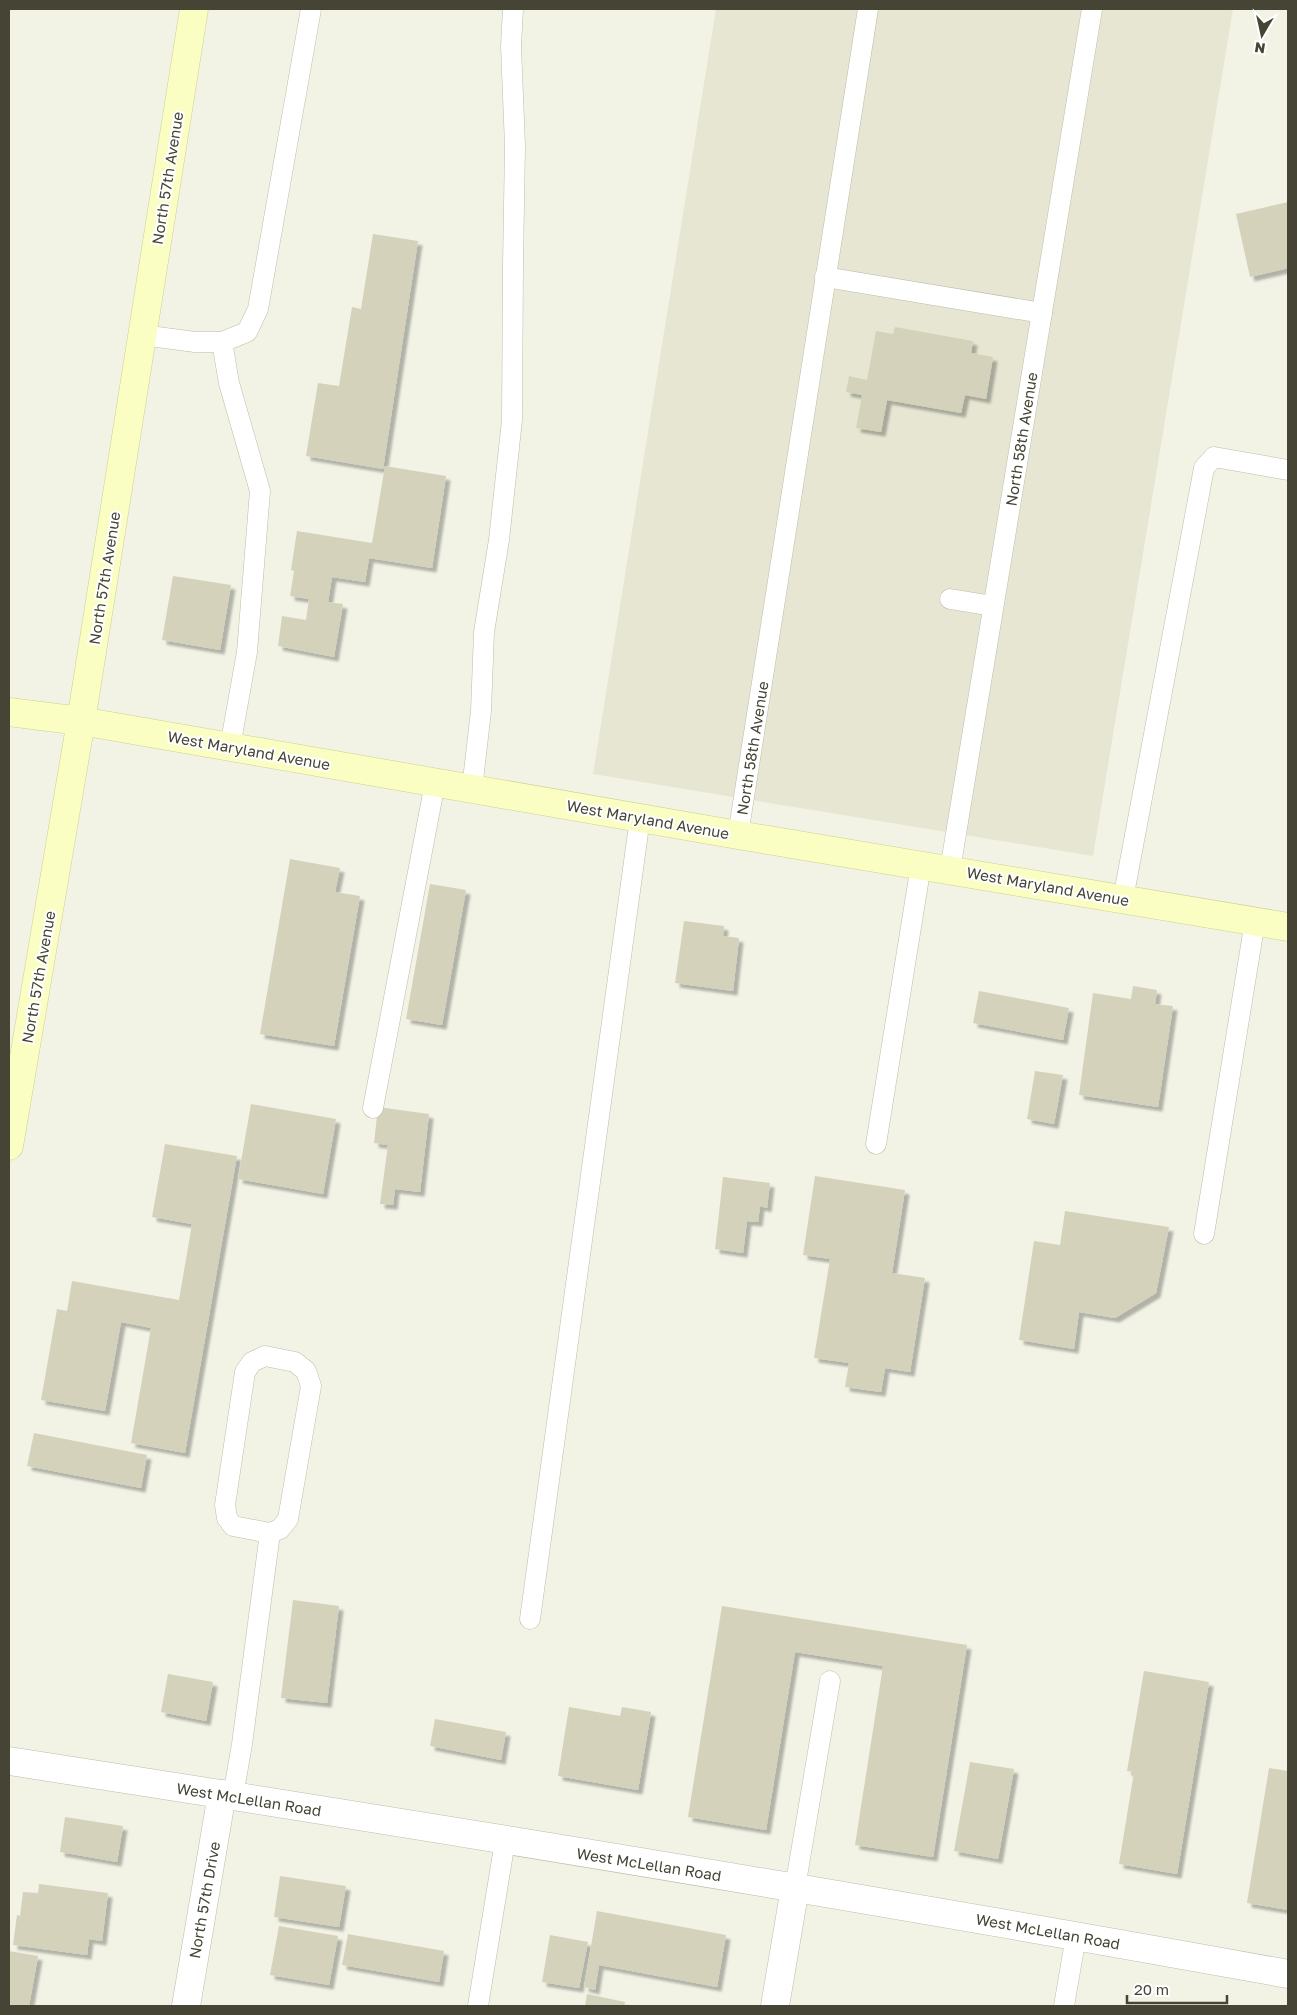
<svg xmlns="http://www.w3.org/2000/svg" width="1297" height="2015" viewBox="0 0 1297 2015" font-family="'Golos Text',sans-serif">
  <style>
    .residential { fill: #e6e6d3 }
    .building { fill: #d4d2bb; filter: url(#shadow) }
    .lines { fill: none; stroke-linecap: round; stroke-linejoin: round }
    .lane-casing { stroke: #bebda8; stroke-width: 21 }
    .street-casing { stroke: #bebda8; stroke-width: 29 }
    .secondary-casing { stroke: #cdd093; stroke-width: 29 }
    .lane { stroke: #fff; stroke-width: 20 }
    .street { stroke: #fff; stroke-width: 28 }
    .secondary { stroke: #fbfec3; stroke-width: 28 }
    .labels { text-anchor: middle; dominant-baseline: central; stroke-width: 4; stroke-linejoin: round; paint-order: stroke }
    .street-label { font-size: 15px; fill: #454435; stroke: #fff }
  </style>
  <defs>
    <filter id="shadow"><feDropShadow dx="4.5" dy="4.5" stdDeviation="1" flood-color="#0004"/></filter>
  </defs>
  <rect width="100%" height="100%" fill="#f2f3e5"/>
  <polygon class="residential" points="716,9 1233,9 1093,856 593,774"/>
  <g class="building">
    <polygon points="1288,202 1288,268 1250,277 1236,214"/>
    <polygon points="373,234 418,241 383,469 306,456 318,383 339,386 352,307 361,309"/>
    <polygon points="895,327 973,341 971,353 993,357 986,399 965,395 961,413 887,400 881,432 856,428 862,395 846,392 849,376 867,380 876,331 893,334"/>
    <polygon points="385,466 446,476 432,568 369,558 365,582 332,577 328,602 343,604 334,657 278,646 282,616 306,620 309,599 290,596 294,571 291,570 297,531 372,543"/>
    <polygon points="173,576 231,585 220,650 162,640"/>
    <polygon points="290,859 340,868 335,892 360,896 334,1046 260,1034"/>
    <polygon points="430,884 466,890 442,1025 406,1019"/>
    <polygon points="684,921 724,926 723,936 739,938 733,991 675,983"/>
    <polygon points="1133,986 1157,990 1155,1004 1173,1006 1158,1107 1079,1095 1093,993 1131,999"/>
    <polygon points="979,991 1069,1008 1063,1040 973,1023"/>
    <polygon points="1035,1071 1063,1075 1054,1124 1027,1119"/>
    <polygon points="251,1104 336,1119 323,1194 238,1179"/>
    <polygon points="378,1107 429,1114 420,1192 395,1189 393,1205 380,1204 388,1145 374,1143"/>
    <polygon points="165,1144 237,1156 185,1453 131,1443 151,1328 121,1322 105,1411 41,1400 57,1309 67,1311 72,1281 179,1300 192,1224 152,1217"/>
    <polygon points="815,1176 905,1190 892,1273 925,1278 910,1372 885,1368 881,1392 845,1387 849,1363 814,1358 830,1259 803,1255"/>
    <polygon points="723,1177 770,1183 767,1208 760,1206 758,1222 747,1221 743,1253 715,1249"/>
    <polygon points="1065,1211 1169,1227 1156,1293 1115,1318 1079,1312 1074,1349 1019,1340 1034,1241 1060,1245"/>
    <polygon points="34,1433 147,1455 141,1488 27,1466"/>
    <polygon points="293,1600 339,1606 327,1703 281,1698"/>
    <polygon points="722,1606 967,1645 933,1857 855,1845 883,1666 795,1652 766,1830 688,1817"/>
    <polygon points="1144,1671 1209,1682 1177,1874 1119,1864 1134,1772 1127,1771"/>
    <polygon points="168,1674 213,1682 206,1721 161,1712"/>
    <polygon points="569,1707 620,1716 622,1707 651,1712 638,1790 558,1776"/>
    <polygon points="435,1719 506,1732 501,1760 430,1746"/>
    <polygon points="970,1762 1014,1769 998,1859 954,1851"/>
    <polygon points="1269,1768 1288,1771 1288,1910 1247,1903"/>
    <polygon points="65,1817 123,1826 117,1862 60,1852"/>
    <polygon points="280,1876 346,1886 339,1927 274,1917"/>
    <polygon points="39,1884 108,1893 102,1941 89,1939 87,1955 13,1945 17,1915 20,1916 23,1892 38,1893"/>
    <polygon points="597,1911 726,1935 717,1987 599,1965 595,1990 584,1987"/>
    <polygon points="279,1926 338,1936 329,1985 270,1975"/>
    <polygon points="348,1934 444,1951 439,1982 342,1965"/>
    <polygon points="550,1935 588,1942 579,1988 542,1982"/>
    <polygon points="9,1951 38,1956 29,2006 9,2006"/>
    <polygon points="587,1994 625,2002 624,2006 585,2006"/>
  </g>
  <g class="lines">
    <defs>
      <g id="lane">
        <polyline points="825,277 1042,313"/>
        <polyline points="142,335 195,342 222,342 247,332 258,309 311,9"/>
        <polyline points="222,342 229,383 260,491 247,652 230,747"/>
        <polyline points="950,599 993,606"/>
        <polyline points="472,789 481,711 484,632 499,540 512,420 513,265 515,146 511,46 513,9"/>
        <polyline points="738,835 868,9"/>
        <polyline points="950,870 1092,9"/>
        <polyline points="1123,899 1204,468 1214,457 1288,470"/>
        <polyline points="373,1108 435,783"/>
        <polyline points="876,1144 921,865"/>
        <polyline points="1204,1234 1255,921"/>
        <polyline points="530,1619 640,818"/>
        <polyline points="233,1796 242,1744 270,1533 280,1529 288,1519 311,1386 306,1371 295,1362 265,1356 252,1362 245,1372 225,1505 227,1518 233,1526 270,1533"/>
        <polyline points="795,1888 830,1681"/>
        <polyline points="478,2006 505,1841"/>
        <polyline points="1064,2006 1076,1936"/>
      </g>
      <g id="street">
        <path d="M9,1761C436,1827 863,1897 1288,1974"/>
        <polyline points="186,2006 222,1794"/>
        <polyline points="775,2006 795,1888"/>
      </g>
      <g id="secondary">
        <polyline points="9,712 81,721 738,835 1288,927"/>
        <polyline points="9,1146 81,721 194,9"/>
      </g>
    </defs>
    <use href="#lane" class="lane-casing"/>
    <use href="#street" class="street-casing"/>
    <use href="#secondary" class="secondary-casing"/>
    <use href="#lane" class="lane"/>
    <use href="#street" class="street"/>
    <use href="#secondary" class="secondary"/>
  </g>
  <g class="labels">
    <g class="street-label">
      <text transform="translate(167 178) rotate(-81)">North 57th Avenue</text>
      <text transform="translate(1021 439) rotate(-81)">North 58th Avenue</text>
      <text transform="translate(104 578) rotate(-81)">North 57th Avenue</text>
      <text transform="translate(752 748) rotate(-81)">North 58th Avenue</text>
      <text transform="translate(249 750) rotate(10)">West Maryland Avenue</text>
      <text transform="translate(648 819) rotate(10)">West Maryland Avenue</text>
      <text transform="translate(1048 886) rotate(10)">West Maryland Avenue</text>
      <text transform="translate(38 977) rotate(-80)">North 57th Avenue</text>
      <text transform="translate(249 1799) rotate(9)">West McLellan Road</text>
      <text transform="translate(649 1864) rotate(9)">West McLellan Road</text>
      <text transform="translate(204 1900) rotate(-80)">North 57th Drive</text>
      <text transform="translate(1048 1931) rotate(10)">West McLellan Road</text>
    </g>
  </g>
  <rect width="1297" height="2015" fill="none" stroke="#454435" stroke-width="20"/>
  <g transform="translate(1262 35) rotate(189)" stroke="#ffffff" stroke-width="4" paint-order="stroke">
  <path d="M0-4L9 19L0 12L-9 19Z" fill="#454435"/>
  <text y="-8" font-size="14" font-weight="bold" text-anchor="middle" fill="#454435">N</text>
  </g>
  <path d="M1127 1995v8h100v-8" fill="none" stroke="#454435" stroke-width="2.5"/>
  <text x="1134" y="1995" font-size="15" fill="#454435" stroke="#ffffff" stroke-width="4" paint-order="stroke">20 m</text>
</svg>
